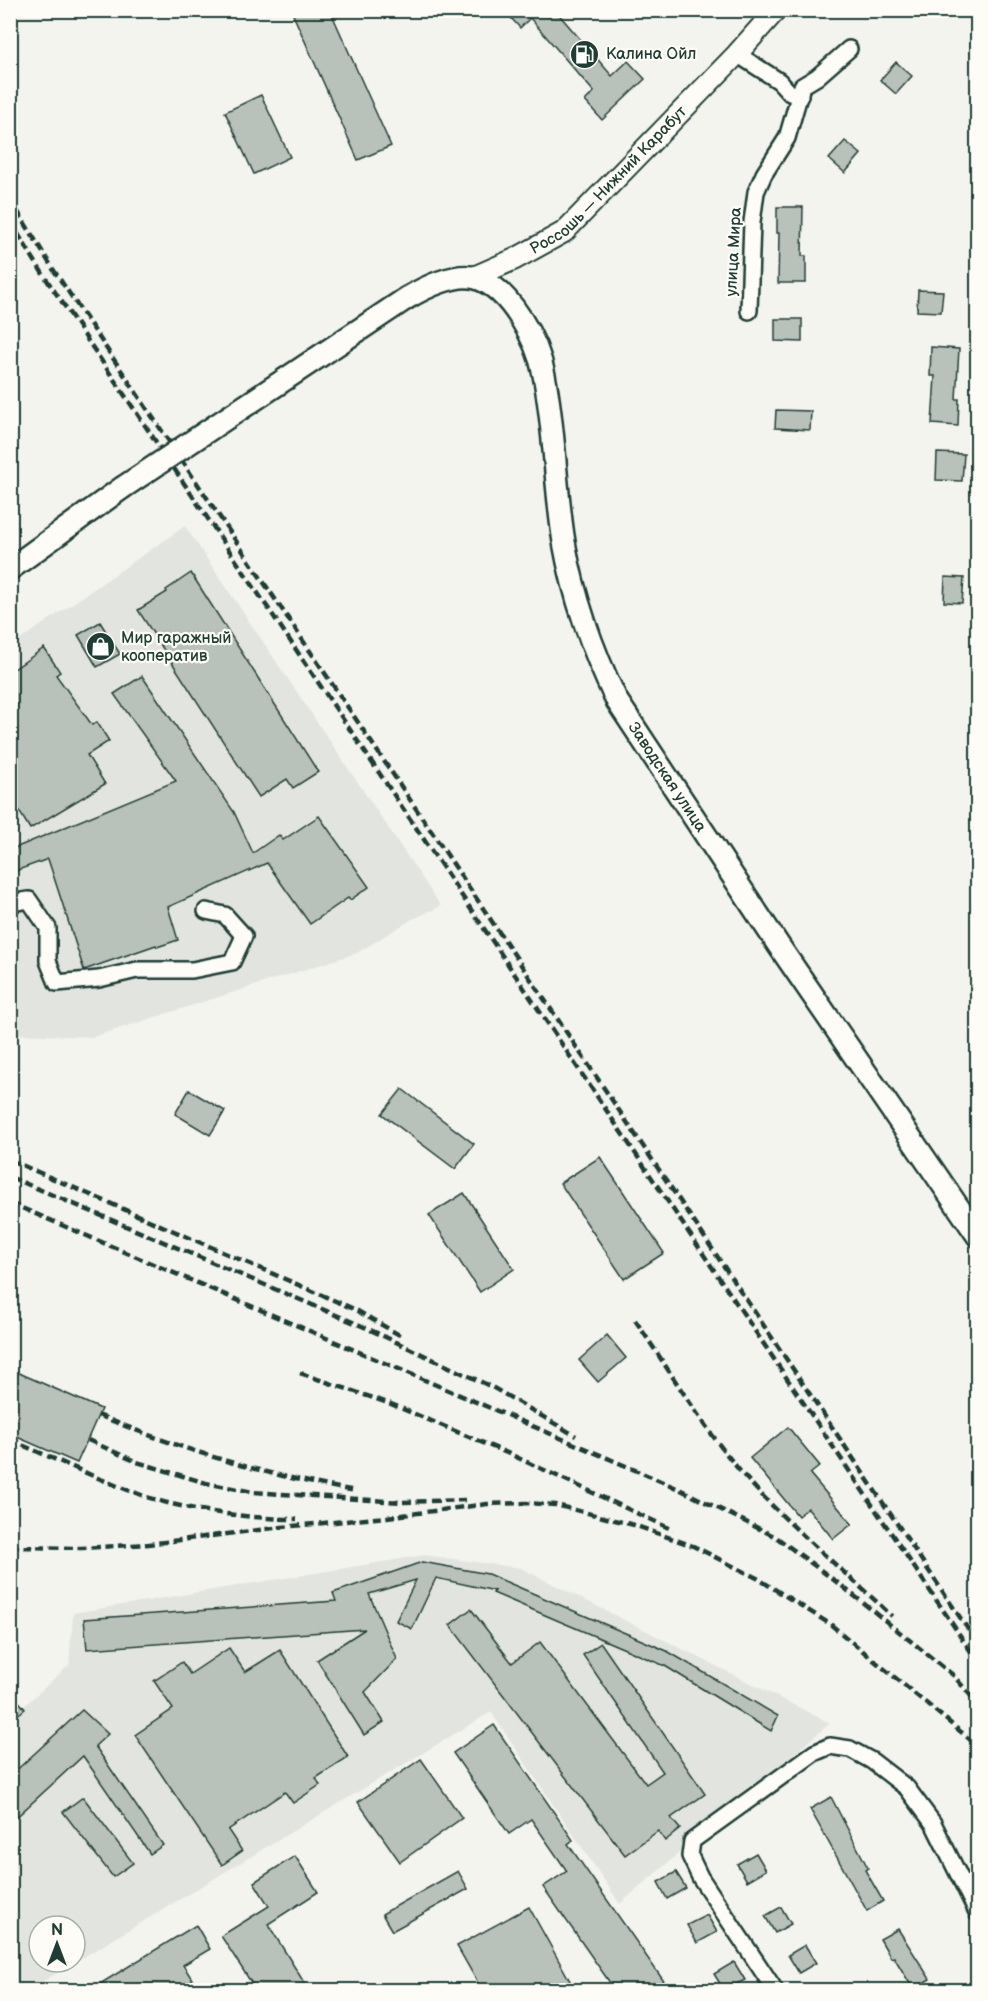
<svg xmlns="http://www.w3.org/2000/svg" width="988" height="2001" viewBox="0 0 988 2001" font-family="'Balsamiq Sans',sans-serif">
  <style>
    .built { fill: #e2e5df; fill-rule: evenodd }
    .building { fill: #b9c1bb; stroke: #1f3d34; stroke-width: 1.5 }
    .lines { fill: none; stroke-linecap: round; stroke-linejoin: round }
    .minor-casing { stroke: #1f3d34; stroke-width: 20 }
    .tertiary-casing { stroke: #1f3d34; stroke-width: 24 }
    .secondary-casing { stroke: #1f3d34; stroke-width: 26 }
    .minor { stroke: #fdfcf7; stroke-width: 15 }
    .tertiary { stroke: #fdfcf7; stroke-width: 20 }
    .secondary { stroke: #fdfcf7; stroke-width: 21 }
    .rail { stroke: #1f3d34; stroke-width: 4.5; stroke-dasharray: 9 4.5; stroke-linecap: butt }
    .secondary-bridge-casing { stroke: #1f3d34; stroke-width: 26; stroke-linecap: butt }
    .secondary-bridge { stroke: #fdfcf7; stroke-width: 21 }
    .labels { text-anchor: middle; dominant-baseline: central; stroke-width: 4.5; stroke-linejoin: round; paint-order: stroke }
    .poi-label { font-size: 16px; fill: #1f3d34; stroke: #fdfcf7; text-anchor: start }
    .street-label { font-size: 16px; fill: #1f3d34; stroke: #fdfcf7 }
  </style>
  <rect width="100%" height="100%" fill="#f4f4ef"/>
  <filter id="ink" filterUnits="userSpaceOnUse"><feTurbulence type="fractalNoise" baseFrequency=".0167" numOctaves="2"/><feDisplacementMap in="SourceGraphic" scale="12" xChannelSelector="R" yChannelSelector="G"/><feConvolveMatrix kernelMatrix="1 2 1 2 8 2 1 2 1" color-interpolation-filters="sRGB"/></filter>
  <g filter="url(#ink)">
    <g class="built">
      <polygon points="185,526 441,906 411,920 357,953 93,1037 11,1034 11,646"/>
      <path d="M424,1555L521,1568L830,1723L620,1904L491,1712L29,1990H11V1718L69,1665L73,1613ZM39,1926H75V1962H39Z"/>
    </g>
    <g class="building">
      <polygon points="291,10 330,10 391,146 358,160"/>
      <polygon points="504,10 555,10 612,76 628,61 645,79 602,120 585,101 594,92 530,18 520,28"/>
      <polygon points="896,62 912,76 896,94 880,80"/>
      <polygon points="261,95 290,157 254,174 225,112"/>
      <polygon points="845,141 861,154 845,173 829,159"/>
      <polygon points="777,207 803,207 802,256 806,256 806,283 778,283 779,233 777,233"/>
      <polygon points="918,290 943,291 941,312 917,311"/>
      <polygon points="775,319 802,319 802,342 775,341"/>
      <polygon points="931,347 959,349 956,399 959,399 958,426 932,424 935,376 930,376"/>
      <polygon points="776,410 811,411 810,430 775,428"/>
      <polygon points="937,453 964,454 962,481 936,480"/>
      <polygon points="191,573 318,772 293,788 287,779 259,797 138,610 167,592 166,590"/>
      <polygon points="945,577 964,578 962,603 944,602"/>
      <polygon points="100,622 120,654 97,667 78,635"/>
      <polygon points="44,648 60,672 56,675 92,725 97,722 109,741 87,755 105,784 30,829 10,796 10,672"/>
      <polygon points="142,676 234,812 253,853 279,835 283,840 319,816 369,887 350,900 348,898 310,924 267,863 168,907 178,940 157,947 156,945 84,970 48,859 10,873 10,850 176,781 114,694"/>
      <polygon points="402,1089 474,1144 455,1169 382,1114"/>
      <polygon points="189,1090 225,1111 210,1135 175,1114"/>
      <polygon points="600,1157 664,1253 624,1279 560,1183"/>
      <polygon points="464,1193 514,1269 480,1292 429,1215"/>
      <polygon points="607,1335 626,1358 598,1382 579,1360"/>
      <polygon points="10,1369 101,1409 77,1463 10,1434"/>
      <polygon points="788,1427 820,1466 810,1474 852,1524 833,1539 808,1508 798,1516 750,1458"/>
      <polygon points="422,1562 488,1574 667,1651 778,1716 771,1731 665,1666 493,1593 495,1591 436,1578 412,1629 396,1621 416,1580 369,1594 397,1659 365,1692 384,1722 364,1735 317,1660 365,1629 87,1649 84,1619 336,1601 333,1593"/>
      <polygon points="471,1609 512,1663 540,1642 646,1784 663,1772 583,1655 601,1643 705,1794 671,1818 680,1829 665,1841 658,1831 625,1855 450,1625"/>
      <polygon points="229,1648 245,1672 280,1650 348,1757 316,1778 320,1785 293,1803 285,1792 228,1830 242,1851 222,1865 135,1735 173,1709 154,1681 182,1662 190,1674"/>
      <polygon points="10,1691 25,1709 10,1721"/>
      <polygon points="82,1710 108,1734 95,1746 163,1845 150,1854 83,1756 10,1823 10,1776"/>
      <polygon points="494,1725 573,1840 568,1844 670,1990 615,1990 543,1887 567,1871 531,1819 509,1834 453,1753"/>
      <polygon points="421,1759 462,1818 400,1862 358,1802"/>
      <polygon points="83,1797 133,1863 113,1877 63,1812"/>
      <polygon points="831,1797 868,1868 865,1870 883,1901 867,1911 810,1809"/>
      <polygon points="756,1853 766,1870 747,1881 737,1864"/>
      <polygon points="295,1856 318,1892 268,1924 305,1984 295,1990 256,1990 221,1936 269,1906 254,1882"/>
      <polygon points="458,1871 468,1889 392,1931 382,1914"/>
      <polygon points="676,1872 686,1888 667,1899 658,1882"/>
      <polygon points="529,1907 575,1990 482,1990 457,1946"/>
      <polygon points="781,1907 791,1924 775,1933 765,1916"/>
      <polygon points="707,1915 717,1932 697,1943 687,1925"/>
      <polygon points="196,1925 210,1949 183,1965 199,1990 90,1990"/>
      <polygon points="898,1929 930,1979 913,1989 894,1957 891,1958 880,1939"/>
      <polygon points="805,1945 816,1963 799,1973 788,1955"/>
      <polygon points="734,1962 745,1980 724,1990 714,1974"/>
    </g>
    <g class="lines">
      <defs>
        <g id="minor">
          <polyline points="737,54 779,81 790,93 800,96"/>
          <polyline points="749,311 752,222 756,192 764,174 787,138 802,86 817,77 849,49"/>
          <polyline points="10,903 29,900 48,928 48,961 57,983 99,979 137,970 192,970 232,962 244,936 225,915 206,911"/>
          <polyline points="775,1990 700,1877 690,1856 692,1841 814,1753 830,1746 850,1749 872,1761 907,1788 933,1823 978,1914"/>
        </g>
        <g id="tertiary">
          <path id="s1" d="M474,277L515,259L564,232L737,54L776,10"/>
        </g>
        <g id="secondary">
          <path id="s2" d="M407,298C424,288 456,272 476,278C510,288 538,342 544,375C555,429 555,487 564,542C574,598 592,650 617,701L779,946L978,1236"/>
          <polyline points="10,569 122,488"/>
        </g>
      </defs>
      <use href="#minor" class="minor-casing"/>
      <use href="#tertiary" class="tertiary-casing"/>
      <use href="#secondary" class="secondary-casing"/>
      <use href="#minor" class="minor"/>
      <use href="#tertiary" class="tertiary"/>
      <use href="#secondary" class="secondary"/>
      <g class="rail">
        <polyline points="10,199 53,269 978,1644"/>
        <polyline points="10,221 43,274 978,1662"/>
        <polyline points="10,1160 354,1309 403,1337"/>
        <polyline points="10,1177 362,1326 492,1387 576,1436"/>
        <polyline points="10,1203 612,1460 681,1490 776,1537 842,1586 953,1675 978,1704"/>
        <path d="M635,1320C670,1371 706,1432 746,1478C791,1528 843,1570 892,1616"/>
        <polyline points="300,1373 391,1404 514,1456 673,1530"/>
        <path d="M98,1415C182,1450 267,1476 356,1491"/>
        <path d="M10,1440C56,1459 101,1481 147,1497C189,1511 253,1519 297,1519"/>
        <polyline points="88,1440 137,1462 206,1483 253,1492 401,1502 465,1500"/>
        <polyline points="10,1547 82,1548 149,1544 282,1527 387,1517 487,1504 526,1503 556,1505 634,1525 693,1546 757,1578 830,1624 978,1746"/>
      </g>
      <defs>
        <polyline id="secondary-bridge" points="122,488 407,298"/>
      </defs>
      <use href="#secondary-bridge" class="secondary-bridge-casing"/>
      <use href="#secondary-bridge" class="secondary-bridge"/>
    </g>
  </g>
  <defs>
    <symbol id="fuel-disc" viewBox="-11 -11 22 22"><circle r="9.5" fill="#1f3d34" stroke="#fdfcf7"/><path d="M-5.5-6h7V0h2V4h1.3V-2.5L3-4.5l.8-.8L6-3V5H2.5V1h-1V6h-7ZM-4.2-4.7v3.2H.2V-4.7Z" fill="#fff"/></symbol>
    <symbol id="shop-disc" viewBox="-11 -11 22 22"><circle r="9.5" fill="#1f3d34" stroke="#fdfcf7"/><path d="M-5-2.5h2.3a2.7 3.5 0 0 1 5.4 0H5L5.5 6h-11ZM-1.5-2.5h3a1.5 2.3 0 0 0-3 0Z" fill="#fff"/></symbol>
  </defs>
  <g fill-rule="evenodd">
    <use href="#fuel-disc" x="568" y="38" width="33" height="33"/>
    <use href="#shop-disc" x="84" y="630" width="33" height="33"/>
  </g>
  <g class="labels">
    <g class="poi-label">
      <text x="606" y="54">Калина Ойл</text>
      <text x="121" y="638">Мир гаражный<tspan x="121" dy="18">кооператив</tspan></text>
    </g>
    <g class="street-label">
      <text stroke="none"><textPath href="#s1" startOffset="168">Россошь — Нижний Карабут</textPath></text>
      <text transform="translate(734 252) rotate(-87)">улица Мира</text>
      <text stroke="none"><textPath href="#s2" startOffset="624">Заводская улица</textPath></text>
    </g>
  </g>
  <rect width="988" height="2001" fill="none" stroke="#fdfcf7" stroke-width="36"/>
  <rect x="18" y="18" width="952" height="1965" fill="none" stroke="#1f3d34" stroke-width="2" filter="url(#ink)"/>
  <g transform="translate(57 1944)"><circle r="28" fill="#fdfcf7" stroke="#a4b0a9" stroke-width="1.5"/>
  <path d="M0-4.5L10 22L0 15L-10 22Z" fill="#1f3d34"/>
  <text y="-9" font-size="16" font-weight="bold" text-anchor="middle" fill="#1f3d34">N</text>
  </g>
</svg>
